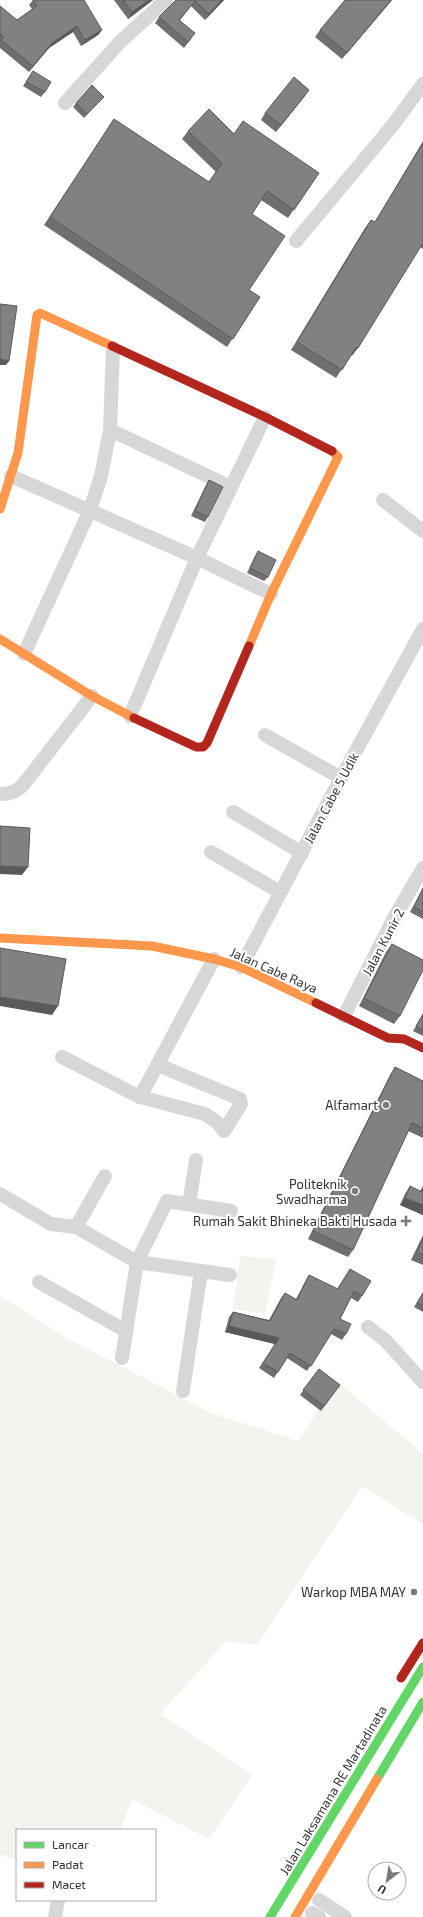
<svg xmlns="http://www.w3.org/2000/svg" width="423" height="1917" viewBox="0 0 423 1917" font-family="'Exo 2',sans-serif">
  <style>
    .green { fill: #f1f5ed }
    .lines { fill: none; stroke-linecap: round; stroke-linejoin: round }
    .street { stroke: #d7d7d7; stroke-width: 14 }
    .fast { stroke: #63d668; stroke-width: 9 }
    .slow { stroke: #ff974d; stroke-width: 9 }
    .jam { stroke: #b3261e; stroke-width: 9 }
    .wall { fill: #6f6f6f }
    .shaded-wall { fill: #5a5a5a }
    .building { fill: #818181; stroke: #5a5a5a }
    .poi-dot { fill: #7a7a7a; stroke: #fff; stroke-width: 1.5 }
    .labels { text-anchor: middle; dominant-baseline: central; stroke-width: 4; stroke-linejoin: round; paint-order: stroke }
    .street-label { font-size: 13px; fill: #333; stroke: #fff }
    .poi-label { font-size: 13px; fill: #333; stroke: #fff; text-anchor: end }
  </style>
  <rect width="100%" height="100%" fill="#fff"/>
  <g class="green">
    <polygon points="240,1256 276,1259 265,1314 233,1309"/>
    <polygon points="0,1296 65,1337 211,1413 298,1441 338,1382 423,1454 423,1524 362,1486 257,1645 226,1641 160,1714 252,1775 209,1839 132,1799 120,1830 17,1830 17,1859 0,1855"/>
  </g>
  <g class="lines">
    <g class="street">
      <polyline points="65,103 120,42 166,0"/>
      <polyline points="296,241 393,125 423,84"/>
      <polyline points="110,430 231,487"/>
      <polyline points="11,476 197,558 265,417"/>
      <polyline points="383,500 423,531"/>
      <polyline points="24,654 90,510 101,476 110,430 113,348"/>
      <polyline points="130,716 197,558 271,594"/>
      <polyline points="265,735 341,778"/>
      <path d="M0,794C10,794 16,792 23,785L92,696"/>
      <polyline points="233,812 302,853"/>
      <polyline points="211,852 280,892"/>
      <polyline points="241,967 341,778 423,629"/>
      <polyline points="344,1016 394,918 423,868"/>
      <polyline points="62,1057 140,1097 205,1114 218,1123 224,1131 241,1104 240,1099 158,1065"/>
      <polyline points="140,1097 214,959"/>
      <polyline points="0,1194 51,1224 76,1227 105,1176"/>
      <polyline points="189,1204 196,1160"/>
      <polyline points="76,1227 137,1262 230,1275"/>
      <polyline points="39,1282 126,1331"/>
      <polyline points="368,1327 386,1341 423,1382"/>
      <polyline points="122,1358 137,1262 167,1201 231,1211"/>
      <polyline points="183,1391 201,1271"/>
      <polyline points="319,1900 345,1917"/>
      <polyline points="312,1913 319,1917"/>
      <polyline points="55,1917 58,1900"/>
    </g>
    <g class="fast">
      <polyline points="377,1779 423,1702"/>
      <polyline points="270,1917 423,1667"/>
    </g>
    <g class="slow">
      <polyline points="0,509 18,453 37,315 40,313 112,346"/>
      <polyline points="0,639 92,696 134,718"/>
      <polyline points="249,646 271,594 338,457 332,451"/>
      <polyline points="0,938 152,946 214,959 241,967 316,1003"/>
      <polyline points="295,1917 377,1779"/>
    </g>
    <g class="jam">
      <polyline points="112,346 265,417 332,451"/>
      <polyline points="134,718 196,747 203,747 207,743 249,646"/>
      <polyline points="316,1003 388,1038 404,1039 423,1048"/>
      <polyline points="401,1678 423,1643"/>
    </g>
  </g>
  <g class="wall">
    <polygon points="33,0 102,30 98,35 81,46 73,32 49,48 29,72 0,48 0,6 17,20 32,9 29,5"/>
    <polygon points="114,0 153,0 128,19"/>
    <polygon points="176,0 224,0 205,20 191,6 180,20 191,39 184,48 155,23 159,17"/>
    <polygon points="392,0 342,59 315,37 320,30"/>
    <polygon points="33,71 45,92 41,97 23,86"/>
    <polygon points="309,90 276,132 261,120 265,113"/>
    <polygon points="104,97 100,101 84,118 73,107 76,103"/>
    <polygon points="114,119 209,182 216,172 182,139 188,131 234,134 319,173 288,218 261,200 252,214 249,290 260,297 227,347 44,225"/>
    <polygon points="423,141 423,249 420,247 358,348 352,356 351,355 336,378 291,350 365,228 371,220 375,222"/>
    <polygon points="209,480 208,517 205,522 191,516 206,485"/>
    <polygon points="258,551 268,577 264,581 247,573 255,556"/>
    <polygon points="423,888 423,919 410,912"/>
    <polygon points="392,944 400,1016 394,1024 359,1006 386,952"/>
    <polygon points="423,1014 423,1036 413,1031"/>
    <polygon points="395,1067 423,1081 423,1138 408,1131 353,1250 348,1257 308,1239 390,1075"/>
    <polygon points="410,1186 420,1191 423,1186 423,1215 400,1205 405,1194"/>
    <polygon points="423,1235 423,1265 411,1260"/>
    <polygon points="350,1269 362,1296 358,1302 351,1298 340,1319 346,1334 342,1340 331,1334 307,1371 287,1358 274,1378 259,1368 275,1344 225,1332 229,1317 233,1312 269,1320 281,1298 285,1293 296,1299 306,1280 309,1275 337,1289"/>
    <polygon points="423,1293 423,1312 414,1307"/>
    <polygon points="319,1369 340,1385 321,1411 300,1395"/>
  </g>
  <g class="shaded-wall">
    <polygon points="149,0 153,0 128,19 132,12"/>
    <polygon points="222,0 224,0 205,20 209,14"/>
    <polygon points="391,0 392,0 342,59 347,53"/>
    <polygon points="195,1 175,26 179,20"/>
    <polygon points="77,26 73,32 49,48 29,72 52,43"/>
    <polygon points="102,30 98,35 81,46 85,40"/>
    <polygon points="309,90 305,96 276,132 281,125"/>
    <polygon points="0,359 9,361 6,365 0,365"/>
    <polygon points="0,866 28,867 22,875 0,874"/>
    <polygon points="0,997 58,1006 52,1015 0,1006"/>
    <polygon points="405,1198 423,1205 423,1215 400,1205"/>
    <polygon points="229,1326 279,1338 275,1344 225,1332"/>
  </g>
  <g class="building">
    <polygon points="33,0 84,0 102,30 85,40 77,26 52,43 33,66 1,40 4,37 0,34 0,6 17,20 37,6"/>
    <polygon points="123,0 149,0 132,12"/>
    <polygon points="176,0 222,0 209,14 195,1 179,20 195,33 188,42 159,17"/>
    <polygon points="345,0 391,0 347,53 320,30"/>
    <polygon points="33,71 51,82 45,92 26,82"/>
    <polygon points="294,77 309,90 281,125 265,113"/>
    <polygon points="92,85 104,97 87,114 76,103"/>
    <polygon points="209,109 234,134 243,121 319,173 294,210 267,191 252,214 285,236 249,290 260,297 233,339 50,217 114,119 209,182 222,163 188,131"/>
    <polygon points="423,143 423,243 358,348 356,347 342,370 297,342 371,220 375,222"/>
    <polygon points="0,304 17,306 9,361 0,359"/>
    <polygon points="209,480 223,487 208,517 195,511"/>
    <polygon points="258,551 276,560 268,577 250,568"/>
    <polygon points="0,826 30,828 28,867 0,866"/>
    <polygon points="423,888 423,912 414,907"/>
    <polygon points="392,944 423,960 423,970 400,1016 364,998"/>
    <polygon points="0,948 66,959 58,1006 0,997"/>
    <polygon points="423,1014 423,1030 416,1026"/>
    <polygon points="395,1067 423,1081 423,1128 412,1123 353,1250 313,1231"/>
    <polygon points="410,1186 422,1192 423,1189 423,1205 405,1198"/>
    <polygon points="423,1239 423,1255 417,1252"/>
    <polygon points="350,1269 371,1281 362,1296 354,1291 340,1319 351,1324 346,1334 334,1329 311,1366 290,1353 278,1372 263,1363 279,1338 229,1326 233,1312 270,1321 285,1293 297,1300 309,1275 338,1289"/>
    <polygon points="423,1293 423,1306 417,1303"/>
    <polygon points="319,1369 340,1385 324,1406 303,1390"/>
  </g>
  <g class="poi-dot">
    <circle cx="386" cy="1105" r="4"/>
    <circle cx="355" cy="1191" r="4"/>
    <path d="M404 1215h4v4h4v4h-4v4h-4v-4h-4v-4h4z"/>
    <circle cx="414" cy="1592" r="4"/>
  </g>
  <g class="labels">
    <g class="street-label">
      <text transform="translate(331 798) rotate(-62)">Jalan Cabe 5 Udik</text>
      <text transform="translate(383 942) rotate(-62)">Jalan Kunir 2</text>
      <text transform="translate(274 970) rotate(24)">Jalan Cabe Raya</text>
      <text transform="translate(333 1790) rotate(-59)">Jalan Laksamana RE Martadinata</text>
    </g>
    <g class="poi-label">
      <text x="378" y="1105">Alfamart</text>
      <text x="347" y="1184">Politeknik<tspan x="347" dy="15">Swadharma</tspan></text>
      <text x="397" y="1221">Rumah Sakit Bhineka Bakti Husada</text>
      <text x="406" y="1592">Warkop MBA MAY</text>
    </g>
  </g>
  <rect x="16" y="1829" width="140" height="72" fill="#ffffff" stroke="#adadad"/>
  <rect x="24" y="1842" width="20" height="6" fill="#63d668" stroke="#adadad"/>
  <text x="52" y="1849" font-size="12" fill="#333333">Lancar</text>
  <rect x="24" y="1862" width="20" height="6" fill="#ff974d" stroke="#adadad"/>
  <text x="52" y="1869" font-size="12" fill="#333333">Padat</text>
  <rect x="24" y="1882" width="20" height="6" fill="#b3261e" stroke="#adadad"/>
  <text x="52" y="1889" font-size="12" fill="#333333">Macet</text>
  <g transform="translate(387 1881) rotate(211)"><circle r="19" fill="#ffffff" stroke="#adadad"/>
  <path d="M0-3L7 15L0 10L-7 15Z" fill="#7a7a7a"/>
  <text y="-6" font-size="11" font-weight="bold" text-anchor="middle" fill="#333333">U</text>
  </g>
</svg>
